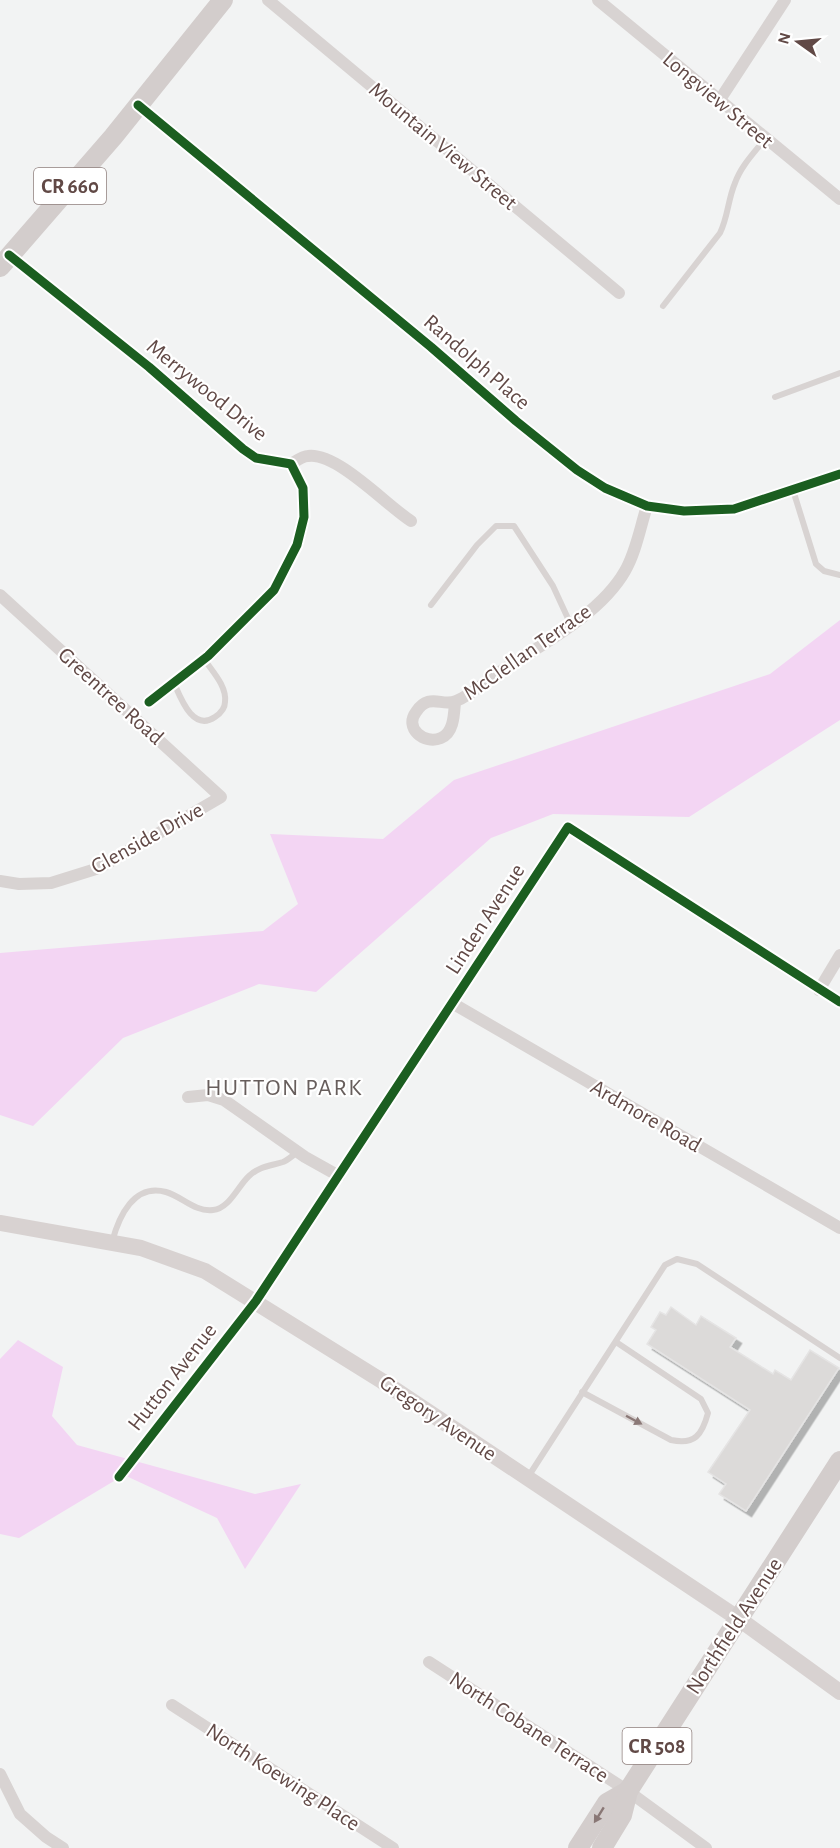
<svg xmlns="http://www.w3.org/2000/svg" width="840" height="1848" viewBox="0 0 840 1848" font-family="'Alegreya Sans',sans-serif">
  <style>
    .green { fill: #f3d5f3 }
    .building { fill: #dcdad9; stroke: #e5e4e4; stroke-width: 1.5; filter: url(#shadow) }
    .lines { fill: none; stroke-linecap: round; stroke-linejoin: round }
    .service { stroke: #d8d3d2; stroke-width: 6 }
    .minor { stroke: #d8d3d2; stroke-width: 12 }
    .secondary { stroke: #d8d2d1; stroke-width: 16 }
    .primary { stroke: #d3cdcc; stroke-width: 20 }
    .cycleway-casing { stroke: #fff; stroke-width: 13 }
    .cycleway { stroke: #1b5e20; stroke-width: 9 }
    .oneway { fill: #8b7977 }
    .oneway2 { fill: #897775 }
    .labels { text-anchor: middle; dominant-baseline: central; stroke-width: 4.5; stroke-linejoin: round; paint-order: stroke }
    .shield { fill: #fff; stroke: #90807e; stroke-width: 1.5 }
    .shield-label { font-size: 21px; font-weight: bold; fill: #614946 }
    .street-label { font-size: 22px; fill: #614946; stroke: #fff }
    .neighbourhood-label { font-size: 24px; letter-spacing: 1.5px; fill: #675e5c; stroke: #fff }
  </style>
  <defs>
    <filter id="shadow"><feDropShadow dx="5.5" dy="5.5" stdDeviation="0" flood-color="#0004"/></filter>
  </defs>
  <rect width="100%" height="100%" fill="#f2f3f3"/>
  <g class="green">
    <polygon points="840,620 840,720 689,817 553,814 491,838 316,992 259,984 123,1038 33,1126 0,1115 0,953 263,931 298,904 270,834 383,839 454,780 770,674"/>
    <polygon points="18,1340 63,1367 52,1416 77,1445 255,1494 301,1484 245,1569 217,1518 124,1475 19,1538 0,1534 0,1359"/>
  </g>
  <polygon class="building" points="671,1307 696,1325 701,1316 736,1338 730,1347 773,1374 775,1370 791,1380 810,1350 839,1368 746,1511 719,1494 726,1484 708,1472 750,1410 647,1344 656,1330 651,1327 660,1312 666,1315"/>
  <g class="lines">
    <g class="service">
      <path d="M663,306L720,233C728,217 728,199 735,183C741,166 754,153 765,139"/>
      <polyline points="775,397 840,373"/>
      <polyline points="793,490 816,564 824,571 840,575"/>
      <polyline points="431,605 477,545 496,526 514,526 553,586 571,625"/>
      <path d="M174,683C181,699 193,732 215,717C221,713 225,708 225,702C227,686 212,671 204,659"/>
      <path d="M112,1242C119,1216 134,1183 166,1192C183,1197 194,1212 213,1210C229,1209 238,1186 249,1176C260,1166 270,1166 283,1162C288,1160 293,1155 298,1152"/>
      <path d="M582,1392L671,1440C695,1445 702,1435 708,1413L701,1399L616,1342"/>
      <polyline points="528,1477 665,1265 677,1259 697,1264 840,1358"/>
    </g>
    <g class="minor">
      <polyline points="268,0 619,293"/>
      <polyline points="598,0 840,199"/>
      <polyline points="719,101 785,0"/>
      <polyline points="138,105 431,347 516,421 577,470 605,488 647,506 684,511 734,509 840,474"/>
      <polyline points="9,255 149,367 243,449 256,458 291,464 303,488 304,517 297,545 274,590 208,656 149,702"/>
      <path d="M291,464C296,461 303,456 308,456C337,452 386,505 411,521"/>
      <polyline points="0,595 221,797 99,868 51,883 19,884 0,881"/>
      <path d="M455,702C454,714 454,733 441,738C424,745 404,728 416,712C429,692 442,707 456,701C471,695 485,682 498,673C539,646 600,615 625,571C636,552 640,528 647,506"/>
      <polyline points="819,990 840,955"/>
      <polyline points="452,1003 840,1228"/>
      <polyline points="188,1097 208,1095 224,1100 305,1157 339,1176"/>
      <polyline points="119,1477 256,1301 568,827 840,1002"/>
      <polyline points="429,1662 628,1791 706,1848"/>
      <polyline points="172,1705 393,1848"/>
      <polyline points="0,1774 20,1814 46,1837 63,1848"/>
    </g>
    <polyline class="secondary" points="0,1223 141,1248 205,1271 382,1381 739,1619 840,1692"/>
    <g class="primary">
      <polyline points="0,267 113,137 223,0"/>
      <polyline points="578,1848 607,1803 628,1791"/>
      <polyline points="602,1848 622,1815 628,1791 840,1461"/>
    </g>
    <defs>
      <g id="cycleway">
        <polyline points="138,105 431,347 516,421 577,470 605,488 647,506 684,511 734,509 840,474"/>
        <polyline points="9,255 149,367 243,449 256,458 291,464 303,488 304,517 297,545 274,590 208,656 149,702"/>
        <polyline points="119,1477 256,1301 568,827 840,1002"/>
      </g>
    </defs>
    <use href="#cycleway" class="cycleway-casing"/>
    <use href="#cycleway" class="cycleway"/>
  </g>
  <defs><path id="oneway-solid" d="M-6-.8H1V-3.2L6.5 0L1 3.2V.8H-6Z" transform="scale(1.5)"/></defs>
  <use class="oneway" href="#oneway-solid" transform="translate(634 1420) rotate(28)"/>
  <use class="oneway2" href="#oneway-solid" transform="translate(599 1815) rotate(122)"/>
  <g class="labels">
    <g class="shield">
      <rect x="34" y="168" width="72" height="36" rx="4.5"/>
      <rect x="622.5" y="1728" width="69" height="36" rx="4.5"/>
    </g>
    <g class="shield-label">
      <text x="70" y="186">CR 660</text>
      <text x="657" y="1746">CR 508</text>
    </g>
    <g class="street-label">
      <text transform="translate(718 100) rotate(40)">Longview Street</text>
      <text transform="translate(443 146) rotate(40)">Mountain View Street</text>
      <text transform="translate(477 362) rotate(41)">Randolph Place</text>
      <text transform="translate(207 390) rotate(39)">Merrywood Drive</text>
      <text transform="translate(527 652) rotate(-35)">McClellan Terrace</text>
      <text transform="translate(111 696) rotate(42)">Greentree Road</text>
      <text transform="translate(147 838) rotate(-29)">Glenside Drive</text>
      <text transform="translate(485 919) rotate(-57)">Linden Avenue</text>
      <text transform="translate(646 1116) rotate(30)">Ardmore Road</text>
      <text transform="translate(172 1377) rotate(-52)">Hutton Avenue</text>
      <text transform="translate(438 1418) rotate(34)">Gregory Avenue</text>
      <text transform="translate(734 1626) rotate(-57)">Northfield Avenue</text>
      <text transform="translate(529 1727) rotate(33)">North Cobane Terrace</text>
      <text transform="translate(283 1777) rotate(33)">North Koewing Place</text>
    </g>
    <g class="neighbourhood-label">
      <text x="284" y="1088">HUTTON PARK</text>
    </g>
  </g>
  <g transform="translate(798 42) rotate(285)" stroke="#ffffff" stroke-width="4.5" paint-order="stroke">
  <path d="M0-4.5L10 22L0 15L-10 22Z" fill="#614946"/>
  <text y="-9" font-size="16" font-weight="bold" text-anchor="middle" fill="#614946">N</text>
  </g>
</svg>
